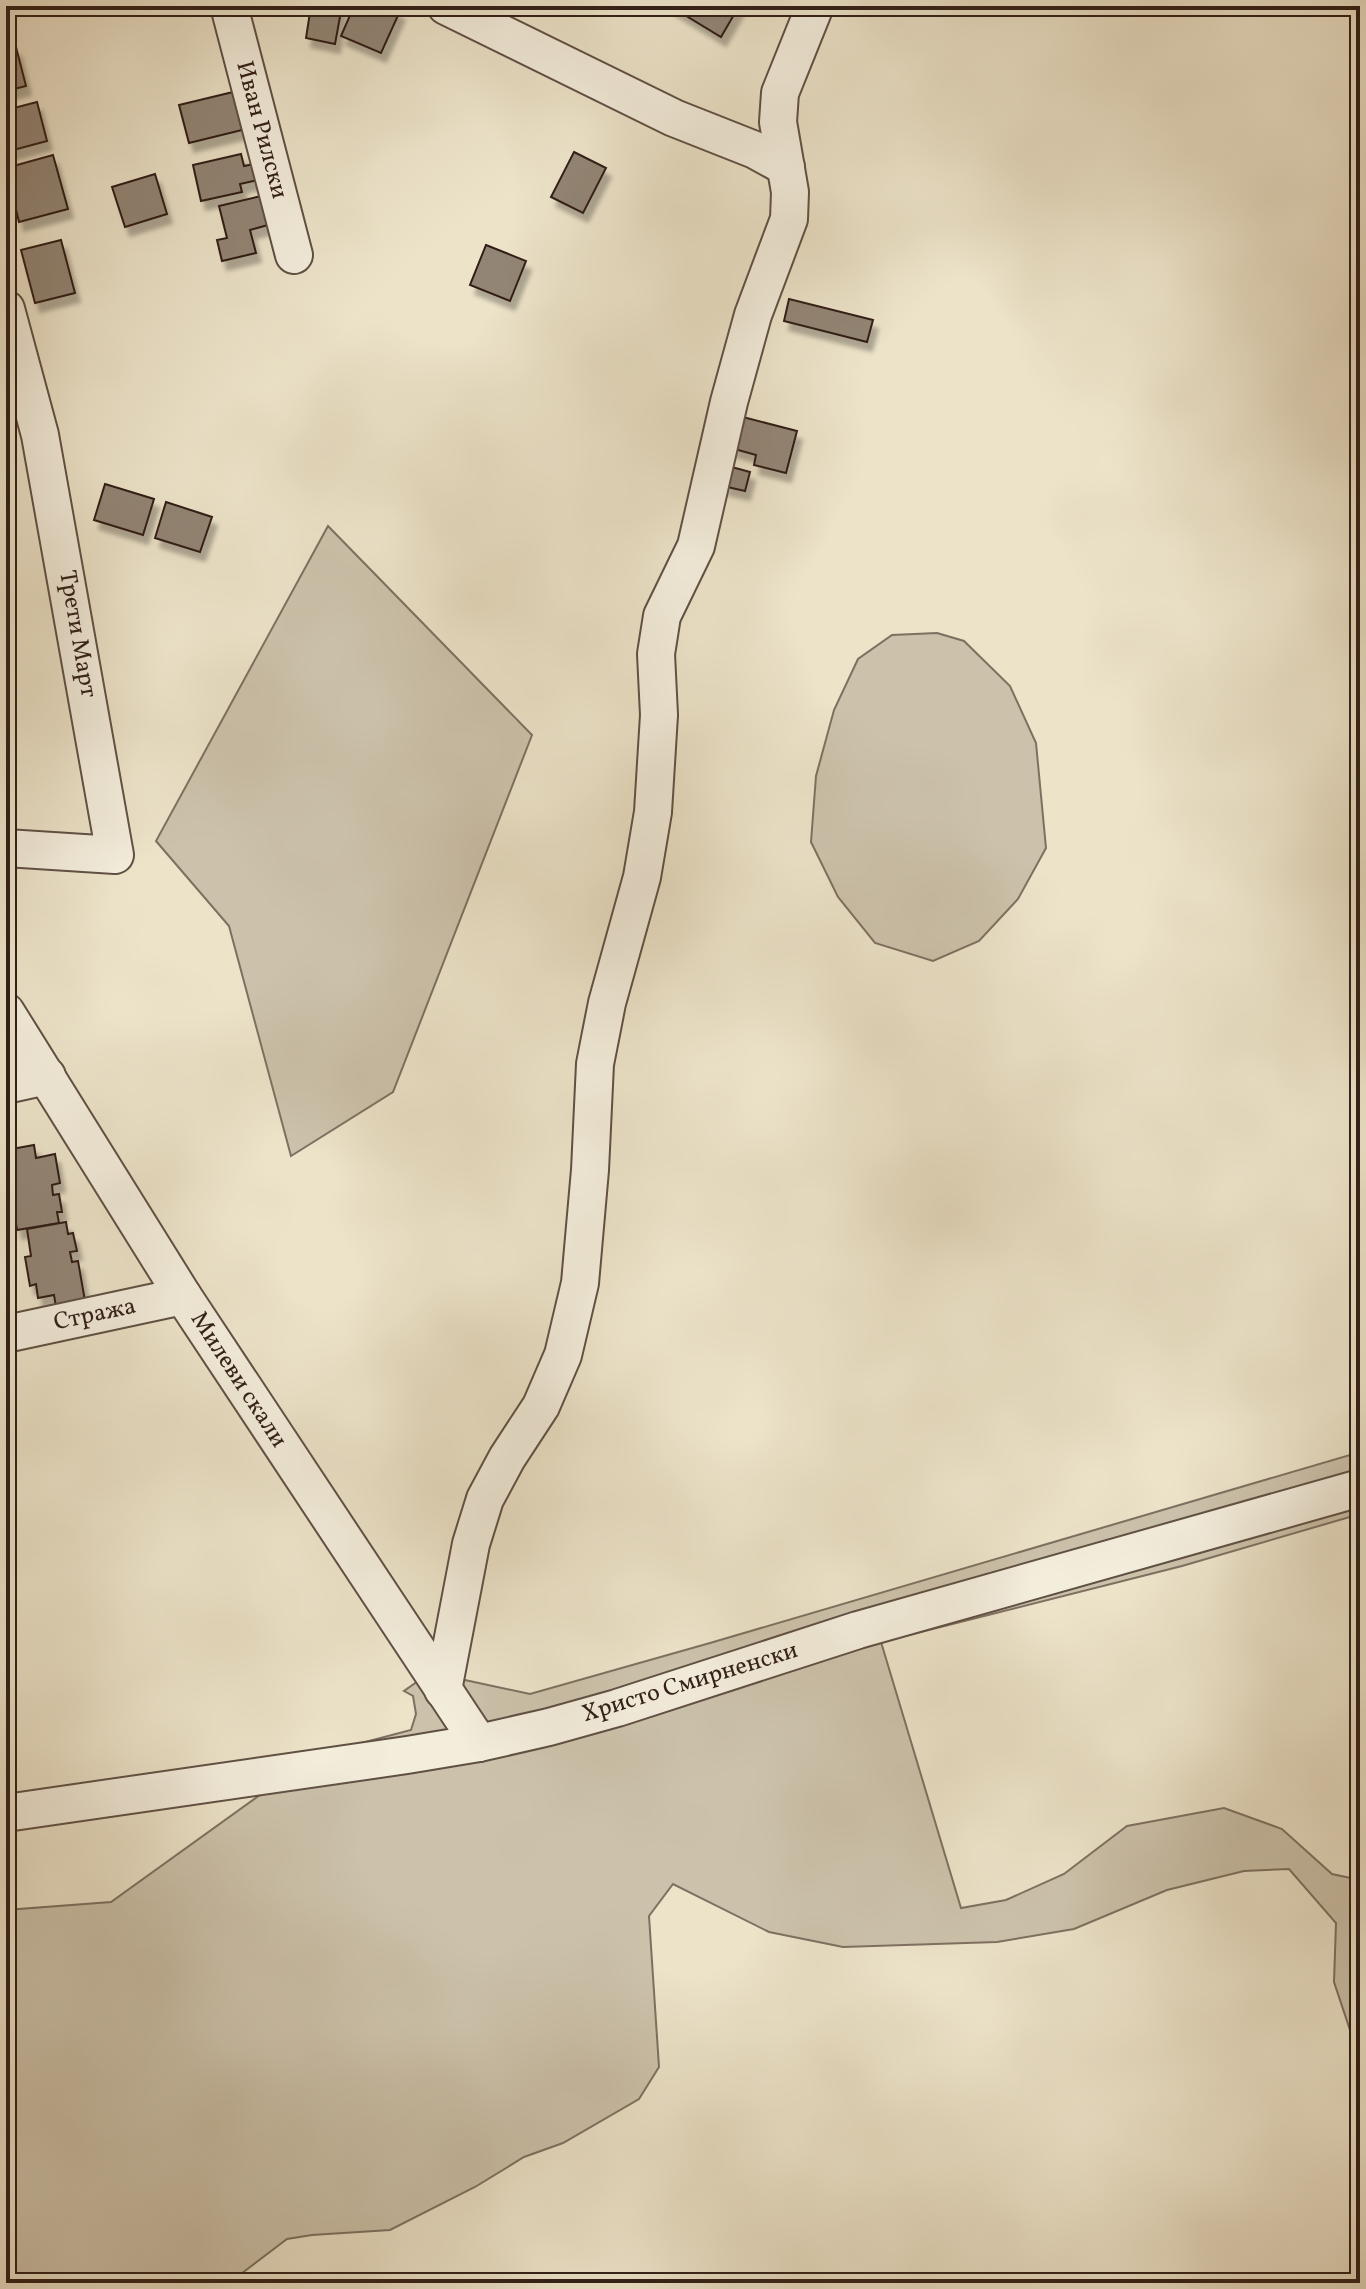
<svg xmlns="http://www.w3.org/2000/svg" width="1366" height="2289" viewBox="0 0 1366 2289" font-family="Vollkorn,serif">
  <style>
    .green { fill: #ccc2ab; stroke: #7e7061; stroke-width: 2 }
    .building { fill: #928574; stroke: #311f17; stroke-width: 2; filter: url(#shadow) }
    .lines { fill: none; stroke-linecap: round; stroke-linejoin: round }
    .minor-casing { stroke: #605044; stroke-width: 40 }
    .minor { stroke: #f3eddc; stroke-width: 36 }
    .labels { text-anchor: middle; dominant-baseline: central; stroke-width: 8; stroke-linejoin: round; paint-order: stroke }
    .street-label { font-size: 24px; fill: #311f17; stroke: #f3eddc }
  </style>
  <defs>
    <filter id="shadow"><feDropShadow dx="5" dy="9" stdDeviation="2" flood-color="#0004"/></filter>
  </defs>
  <rect width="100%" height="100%" fill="#ece3c9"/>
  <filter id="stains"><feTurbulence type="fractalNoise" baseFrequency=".0025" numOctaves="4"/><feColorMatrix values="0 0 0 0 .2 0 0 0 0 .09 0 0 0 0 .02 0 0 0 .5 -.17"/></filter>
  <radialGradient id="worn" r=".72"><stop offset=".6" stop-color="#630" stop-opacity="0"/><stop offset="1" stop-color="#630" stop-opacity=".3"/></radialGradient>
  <g class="green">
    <polygon points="328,526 532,735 393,1092 291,1156 229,926 156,841"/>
    <polygon points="937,633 964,641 1010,686 1036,743 1046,848 1018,899 979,941 933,961 875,943 838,897 811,842 816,776 834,710 858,659 892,635"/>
    <polygon points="1360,1452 1360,1514 1182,1566 881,1642 961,1908 1006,1900 1064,1874 1127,1826 1224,1808 1282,1829 1332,1874 1360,1880 1360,2060 1334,1982 1336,1923 1289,1869 1244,1871 1167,1890 1074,1929 997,1942 843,1947 769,1932 673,1884 649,1916 659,2067 639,2099 563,2143 524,2157 475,2187 390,2230 312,2235 287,2239 229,2283 6,2283 6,1910 111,1902 285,1777 335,1750 411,1730 416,1714 413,1696 404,1691 445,1662 465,1680 530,1694 710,1643"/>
  </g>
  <g class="building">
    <polygon points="311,6 342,6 335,44 306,38"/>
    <polygon points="354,6 388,6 400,11 381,53 341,36"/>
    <polygon points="670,6 739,6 721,37"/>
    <polygon points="16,47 26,86 6,91 6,50"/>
    <polygon points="233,92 242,130 189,143 179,105"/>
    <polygon points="37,102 47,141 6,152 6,110"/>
    <polygon points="574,152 606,168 583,213 551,197"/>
    <polygon points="241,154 244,166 254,164 258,180 240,184 242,192 201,201 193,165"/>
    <polygon points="53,155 68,209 19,222 6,168"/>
    <polygon points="155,174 167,214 125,227 112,187"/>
    <polygon points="261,196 268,225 250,230 256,253 222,261 217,240 227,238 219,206"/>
    <polygon points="61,240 75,293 35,303 21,250"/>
    <polygon points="486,245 526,261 510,301 470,285"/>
    <polygon points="789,299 873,320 867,342 784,321"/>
    <polygon points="739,416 797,431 786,473 754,465 756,455 731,448"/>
    <polygon points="728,466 750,472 745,491 723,486"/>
    <polygon points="105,484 154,499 143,535 94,520"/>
    <polygon points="166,502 212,517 200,552 155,538"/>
    <polygon points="34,1145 36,1158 55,1154 60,1183 52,1185 53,1195 59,1194 62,1212 57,1212 59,1223 17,1230 6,1165 6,1150"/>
    <polygon points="66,1222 68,1234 73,1233 77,1251 70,1252 72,1262 78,1261 85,1301 56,1307 54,1295 38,1298 36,1284 30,1286 25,1257 31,1256 27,1229"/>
  </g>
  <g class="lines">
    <defs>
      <g id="minor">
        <polyline points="229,6 294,255"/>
        <polyline points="446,6 674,118 755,150 786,167"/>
        <polyline points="6,309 40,435 115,855 6,848"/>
        <polyline points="6,1012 183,1296 479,1743"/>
        <polyline points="6,1085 47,1076"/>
        <polyline points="6,1334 183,1296"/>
        <polyline points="443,1690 471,1544 485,1499 507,1458 541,1406 563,1355 580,1283 590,1170 595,1064 607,1003 642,877 653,812 659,715 656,654 662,616 696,546 729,402 753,315 789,219 790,192 778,122 780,93 815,6"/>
        <polyline points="6,1813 407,1755 479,1743 549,1727 617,1708 858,1630 1360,1488"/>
      </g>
    </defs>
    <use href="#minor" class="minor-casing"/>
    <use href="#minor" class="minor"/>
  </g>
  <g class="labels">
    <g class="street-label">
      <text transform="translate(261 130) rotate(75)">Иван Рилски</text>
      <text transform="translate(77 634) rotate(80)">Трети Март</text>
      <text transform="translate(95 1315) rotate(-12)">Стража</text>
      <text transform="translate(238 1380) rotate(57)">Милеви скали</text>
      <text transform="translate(690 1683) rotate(-17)">Христо Смирненски</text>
    </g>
  </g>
  <rect width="1366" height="2289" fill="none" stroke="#ece3c9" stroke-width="32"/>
  <rect x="8" y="8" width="1350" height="2273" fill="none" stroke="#311f17" stroke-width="4"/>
  <rect x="16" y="16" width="1334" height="2257" fill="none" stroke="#311f17" stroke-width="2"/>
  <rect width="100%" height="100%" filter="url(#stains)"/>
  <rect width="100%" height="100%" fill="url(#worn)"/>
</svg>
